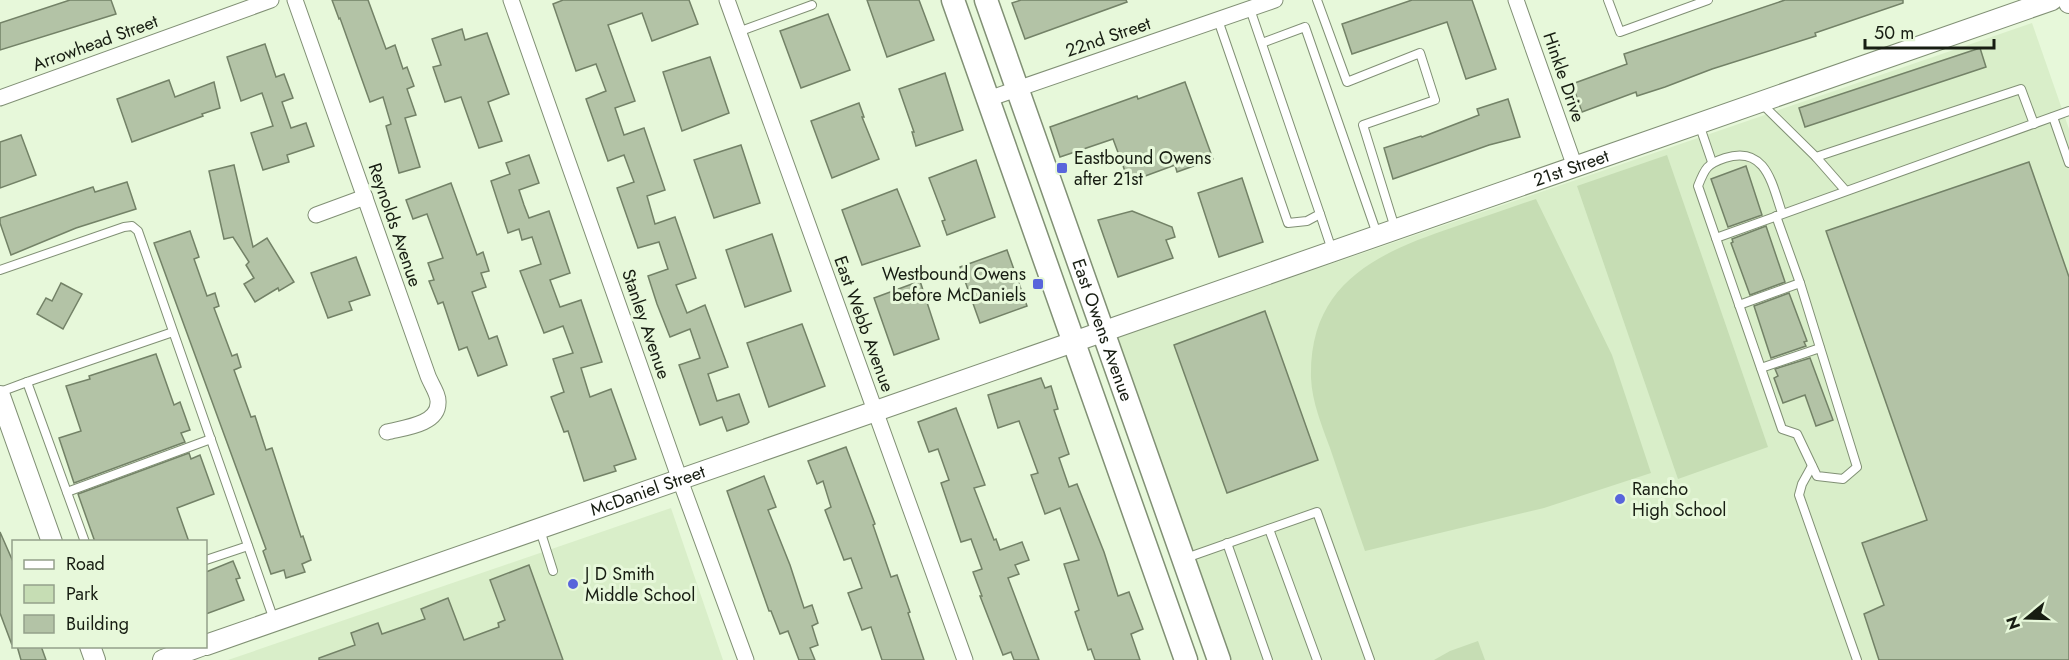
<svg xmlns="http://www.w3.org/2000/svg" width="2069" height="660" viewBox="0 0 2069 660" font-family="Jost,sans-serif">
  <style>
    .built { fill: #d9eec9 }
    .green { fill: #c6ddb4 }
    .building { fill: #b3c3a6; stroke: #738267; stroke-width: 1.5 }
    .lines { fill: none; stroke-linecap: round; stroke-linejoin: round }
    .service-casing { stroke: #819075; stroke-width: 10 }
    .minor-casing { stroke: #819075; stroke-width: 17 }
    .tertiary-casing { stroke: #819075; stroke-width: 22 }
    .secondary-casing { stroke: #819075; stroke-width: 25 }
    .service { stroke: #fff; stroke-width: 8 }
    .minor { stroke: #fff; stroke-width: 15 }
    .tertiary { stroke: #fff; stroke-width: 20 }
    .secondary { stroke: #fff; stroke-width: 22 }
    .poi-dot { fill: #5864db; stroke: #e7f8da; stroke-width: 2 }
    .labels { text-anchor: middle; dominant-baseline: central; stroke-width: 6; stroke-linejoin: round; paint-order: stroke }
    .street-label { font-size: 18px; fill: #171d12; stroke: #e7f8da }
    .poi-label { font-size: 18px; fill: #171d12; stroke: #e7f8da; text-anchor: start }
  </style>
  <rect width="100%" height="100%" fill="#e7f8da"/>
  <g class="built">
    <polygon points="2032,23 2069,129 2069,660 1226,660 1116,338"/>
    <polygon points="671,508 723,660 228,660"/>
  </g>
  <g class="green">
    <polygon points="1667,155 1768,447 1678,479 1577,186"/>
    <path d="M1536,199L1612,355L1651,473L1544,508L1365,551C1353,517 1342,483 1330,448C1322,426 1312,402 1311,378C1309,283 1377,253 1454,227C1481,218 1509,208 1536,199Z"/>
    <polygon points="1478,641 1485,660 1434,660 1450,651"/>
  </g>
  <g class="building">
    <polygon points="70,0 111,0 116,14 0,50 0,23"/>
    <polygon points="332,0 368,0 386,49 395,45 403,69 407,67 414,86 407,89 416,115 405,118 420,167 399,173 386,126 391,124 383,97 370,102 340,18 339,19"/>
    <polygon points="563,0 689,0 698,24 652,41 642,13 608,25 635,101 615,108 624,135 644,128 665,190 647,196 655,224 675,217 696,278 676,285 687,313 705,305 728,367 708,374 717,401 739,394 749,422 747,424 727,431 722,417 700,425 679,365 700,358 690,329 670,337 657,304 648,276 668,269 659,242 638,248 617,188 634,182 624,155 608,161 586,99 606,91 596,64 576,71 553,4"/>
    <polygon points="867,0 919,0 934,40 887,57"/>
    <polygon points="1021,0 1126,0 1127,2 1025,39 1012,3"/>
    <polygon points="1412,0 1472,0 1496,69 1466,79 1447,22 1352,54 1342,24"/>
    <polygon points="1785,0 1903,0 1903,3 1815,33 1816,36 1712,69 1665,87 1637,96 1636,92 1582,112 1572,84 1627,64 1624,54"/>
    <polygon points="828,14 850,70 801,88 780,31"/>
    <polygon points="462,29 465,40 487,33 509,94 488,102 502,141 479,148 461,97 445,102 433,67 441,65 432,39"/>
    <polygon points="265,44 276,77 284,74 293,98 282,102 291,128 306,123 314,146 287,155 289,162 263,170 251,133 273,126 262,93 241,101 227,57"/>
    <polygon points="1980,48 1986,67 1805,127 1799,108"/>
    <polygon points="710,57 729,113 682,131 663,72"/>
    <polygon points="945,73 963,130 916,146 912,132 914,132 899,89"/>
    <polygon points="169,80 175,97 214,82 220,108 202,114 203,116 132,142 117,99"/>
    <polygon points="1185,82 1213,159 1177,172 1175,165 1129,182 1113,139 1060,157 1050,127 1137,96 1138,99"/>
    <polygon points="1508,99 1520,137 1489,145 1393,179 1384,148 1421,136 1422,137 1479,115 1477,109"/>
    <polygon points="859,103 864,117 862,117 879,159 832,178 811,121"/>
    <polygon points="21,135 36,175 0,188 0,142"/>
    <polygon points="741,145 760,203 714,218 694,160"/>
    <polygon points="529,155 539,183 519,190 524,205 529,218 549,211 570,273 550,280 560,307 581,300 602,362 581,368 590,397 611,389 636,459 614,466 616,471 584,481 568,431 564,432 551,397 564,392 553,359 573,353 563,326 544,333 520,271 541,264 532,237 522,240 519,229 508,233 491,181 510,174 506,163"/>
    <polygon points="976,160 995,217 947,235 942,221 945,220 929,178"/>
    <polygon points="2029,162 2069,277 2069,660 1879,660 1864,614 1884,605 1862,543 1927,520 1826,231"/>
    <polygon points="234,165 253,247 267,238 294,282 279,291 278,288 255,302 244,284 254,278 246,265 249,262 233,237 224,239 209,171"/>
    <polygon points="1746,166 1762,215 1728,227 1711,179"/>
    <polygon points="1242,178 1263,242 1219,257 1198,193"/>
    <polygon points="127,182 136,209 76,228 11,255 0,223 0,218 93,187 95,192"/>
    <polygon points="451,183 477,255 483,252 489,271 481,273 486,287 472,292 489,339 497,336 507,365 478,376 467,347 459,350 443,302 438,304 429,281 434,280 428,263 443,258 427,214 413,219 406,200"/>
    <polygon points="897,189 920,246 862,265 842,210"/>
    <polygon points="1132,211 1172,227 1175,237 1166,240 1173,258 1118,277 1098,220"/>
    <polygon points="1766,226 1785,282 1750,295 1731,243 1733,242 1732,239"/>
    <polygon points="190,231 199,257 194,259 207,296 215,293 219,306 214,308 232,356 237,354 241,367 234,370 251,417 255,416 266,450 272,448 301,537 303,536 311,560 302,564 305,572 286,578 284,570 271,574 263,551 266,549 154,243"/>
    <polygon points="772,234 791,291 745,307 726,250"/>
    <polygon points="1007,250 1027,306 980,323 960,267"/>
    <polygon points="356,257 370,295 349,302 352,310 328,318 311,273"/>
    <polygon points="920,281 939,339 894,355 874,298"/>
    <polygon points="61,283 82,294 63,329 37,314 46,298 52,301"/>
    <polygon points="1789,293 1807,341 1804,342 1806,346 1771,358 1754,306"/>
    <polygon points="1265,311 1318,460 1227,493 1174,345"/>
    <polygon points="802,324 825,386 769,407 747,343"/>
    <polygon points="156,354 174,405 180,402 190,430 181,433 185,442 74,483 59,438 81,431 66,386 90,379 89,376"/>
    <polygon points="1810,358 1833,420 1816,426 1805,395 1783,403 1774,378 1778,376 1775,369"/>
    <polygon points="1041,378 1045,388 1051,386 1058,409 1054,410 1069,454 1059,458 1069,487 1077,484 1104,552 1118,596 1129,592 1143,629 1131,634 1140,660 1095,660 1091,649 1088,650 1075,612 1079,610 1064,564 1079,560 1060,508 1045,514 1031,475 1038,473 1019,421 998,428 988,395"/>
    <polygon points="956,408 985,485 974,488 994,540 996,539 1000,550 1022,542 1029,560 1015,565 1019,574 1008,578 1039,660 1014,660 1011,652 1003,655 980,596 982,596 973,572 982,569 971,539 961,542 941,483 949,480 938,449 929,452 918,422"/>
    <polygon points="846,447 875,524 873,525 891,577 897,575 910,612 908,613 924,660 882,660 871,627 862,630 848,593 862,588 851,558 844,560 825,510 831,507 823,481 817,484 808,461"/>
    <polygon points="189,453 191,459 200,455 214,494 177,508 189,542 95,542 78,494"/>
    <polygon points="764,476 776,507 768,510 790,565 804,608 812,605 818,623 812,626 818,645 810,648 815,660 799,660 788,631 780,634 771,611 769,611 727,491"/>
    <polygon points="0,532 14,564 12,645 0,613"/>
    <polygon points="233,561 240,578 236,579 244,600 206,614 206,572"/>
    <polygon points="529,565 563,660 319,660 319,658 355,645 351,633 378,623 382,634 425,619 421,609 448,598 464,640 499,627 498,623 505,620 490,580"/>
    <polygon points="17,646 41,646 46,660 21,660"/>
  </g>
  <g class="lines">
    <defs>
      <g id="service">
        <polyline points="1317,0 1347,82 1420,53 1435,100 1363,125 1395,228"/>
        <polyline points="1608,0 1620,32 1708,0"/>
        <polyline points="1218,20 1288,223 1307,221 1320,214 1250,9"/>
        <polyline points="738,32 812,5"/>
        <polyline points="1262,43 1305,27 1377,234"/>
        <polyline points="1761,103 1816,157 1845,190"/>
        <polyline points="2053,117 2069,163"/>
        <polyline points="1699,124 1712,162"/>
        <polyline points="1816,157 2021,89 2034,124"/>
        <polyline points="1320,214 1332,250"/>
        <path d="M1776,216L1800,283L1857,467L1843,479L1817,476L1797,434L1782,429L1698,186C1705,168 1707,164 1725,158C1766,145 1772,184 1782,213"/>
        <polyline points="1716,238 2069,111"/>
        <polyline points="0,270 124,227 132,226 138,231 274,620"/>
        <polyline points="1739,305 1800,283"/>
        <polyline points="1761,368 1820,348"/>
        <polyline points="0,392 27,382"/>
        <polyline points="1812,466 1802,484 1799,495 1857,660"/>
        <polyline points="67,492 211,439"/>
        <polyline points="1269,529 1317,660"/>
        <polyline points="540,530 553,571"/>
        <polyline points="85,542 27,382 173,332"/>
        <polyline points="1227,543 1268,660"/>
        <polyline points="1186,558 1317,512 1370,660"/>
        <polyline points="206,560 248,546"/>
      </g>
      <g id="minor">
        <path d="M295,0L428,376C431,384 439,395 438,403C438,425 402,428 387,432"/>
        <polyline points="511,0 680,480 746,660"/>
        <polyline points="727,0 965,660"/>
        <polyline points="1516,0 1575,167"/>
        <polyline points="0,98 271,0"/>
        <polyline points="988,99 1275,0"/>
        <polyline points="316,215 365,197"/>
      </g>
      <g id="tertiary">
        <polyline points="2068,0 2069,3"/>
        <polyline points="0,396 52,542"/>
        <path id="s1" d="M206,645L2052,0"/>
        <polyline points="90,646 95,660"/>
        <polyline points="163,660 201,646"/>
      </g>
      <g id="secondary">
        <polyline points="953,0 1186,660"/>
        <path id="s2" d="M986,0L1219,660"/>
      </g>
    </defs>
    <use href="#service" class="service-casing"/>
    <use href="#minor" class="minor-casing"/>
    <use href="#tertiary" class="tertiary-casing"/>
    <use href="#secondary" class="secondary-casing"/>
    <use href="#service" class="service"/>
    <use href="#minor" class="minor"/>
    <use href="#tertiary" class="tertiary"/>
    <use href="#secondary" class="secondary"/>
  </g>
  <g class="poi-dot">
    <rect x="1056" y="162" width="12" height="12" rx="3"/>
    <rect x="1032" y="278" width="12" height="12" rx="3"/>
    <circle cx="1620" cy="499" r="6"/>
    <circle cx="573" cy="584" r="6"/>
  </g>
  <g class="labels">
    <g class="street-label">
      <text transform="translate(1108 37) rotate(-19)">22nd Street</text>
      <text transform="translate(95 43) rotate(-20)">Arrowhead Street</text>
      <text transform="translate(1564 77) rotate(71)">Hinkle Drive</text>
      <text stroke="none"><textPath href="#s1" startOffset="1446">21st Street</textPath></text>
      <text transform="translate(395 225) rotate(71)">Reynolds Avenue</text>
      <text transform="translate(646 324) rotate(71)">Stanley Avenue</text>
      <text transform="translate(864 324) rotate(70)">East Webb Avenue</text>
      <text stroke="none"><textPath href="#s2" startOffset="350">East Owens Avenue</textPath></text>
      <text stroke="none"><textPath href="#s1" startOffset="468">McDaniel Street</textPath></text>
    </g>
    <g class="poi-label">
      <text x="1074" y="158">Eastbound Owens<tspan x="1074" dy="21">after 21st</tspan></text>
      <text x="1026" y="274" text-anchor="end">Westbound Owens<tspan x="1026" dy="21">before McDaniels</tspan></text>
      <text x="1632" y="489">Rancho<tspan x="1632" dy="21">High School</tspan></text>
      <text x="585" y="574">J D Smith<tspan x="585" dy="21">Middle School</tspan></text>
    </g>
  </g>
  <rect x="12" y="540" width="195" height="108" fill="#e7f8da" stroke="#94a08a" stroke-width="1.5"/>
  <rect x="24" y="560" width="30" height="9" fill="#ffffff" stroke="#94a08a" stroke-width="1.5"/>
  <text x="66" y="570" font-size="18" fill="#171d12">Road</text>
  <rect x="24" y="585" width="30" height="18" fill="#c6ddb4" stroke="#94a08a" stroke-width="1.5"/>
  <text x="66" y="600" font-size="18" fill="#171d12">Park</text>
  <rect x="24" y="615" width="30" height="18" fill="#b3c3a6" stroke="#94a08a" stroke-width="1.5"/>
  <text x="66" y="630" font-size="18" fill="#171d12">Building</text>
  <g transform="translate(2027 618) rotate(251)" stroke="#e7f8da" stroke-width="4.5" paint-order="stroke">
  <path d="M0-4.5L10 22L0 15L-10 22Z" fill="#171d12"/>
  <text y="-9" font-size="16" font-weight="bold" text-anchor="middle" fill="#171d12">N</text>
  </g>
  <path d="M1865 39v9h129v-9" fill="none" stroke="#171d12" stroke-width="3"/>
  <text x="1874" y="39" font-size="18" fill="#171d12" stroke="#e7f8da" stroke-width="4.5" paint-order="stroke">50 m</text>
</svg>
